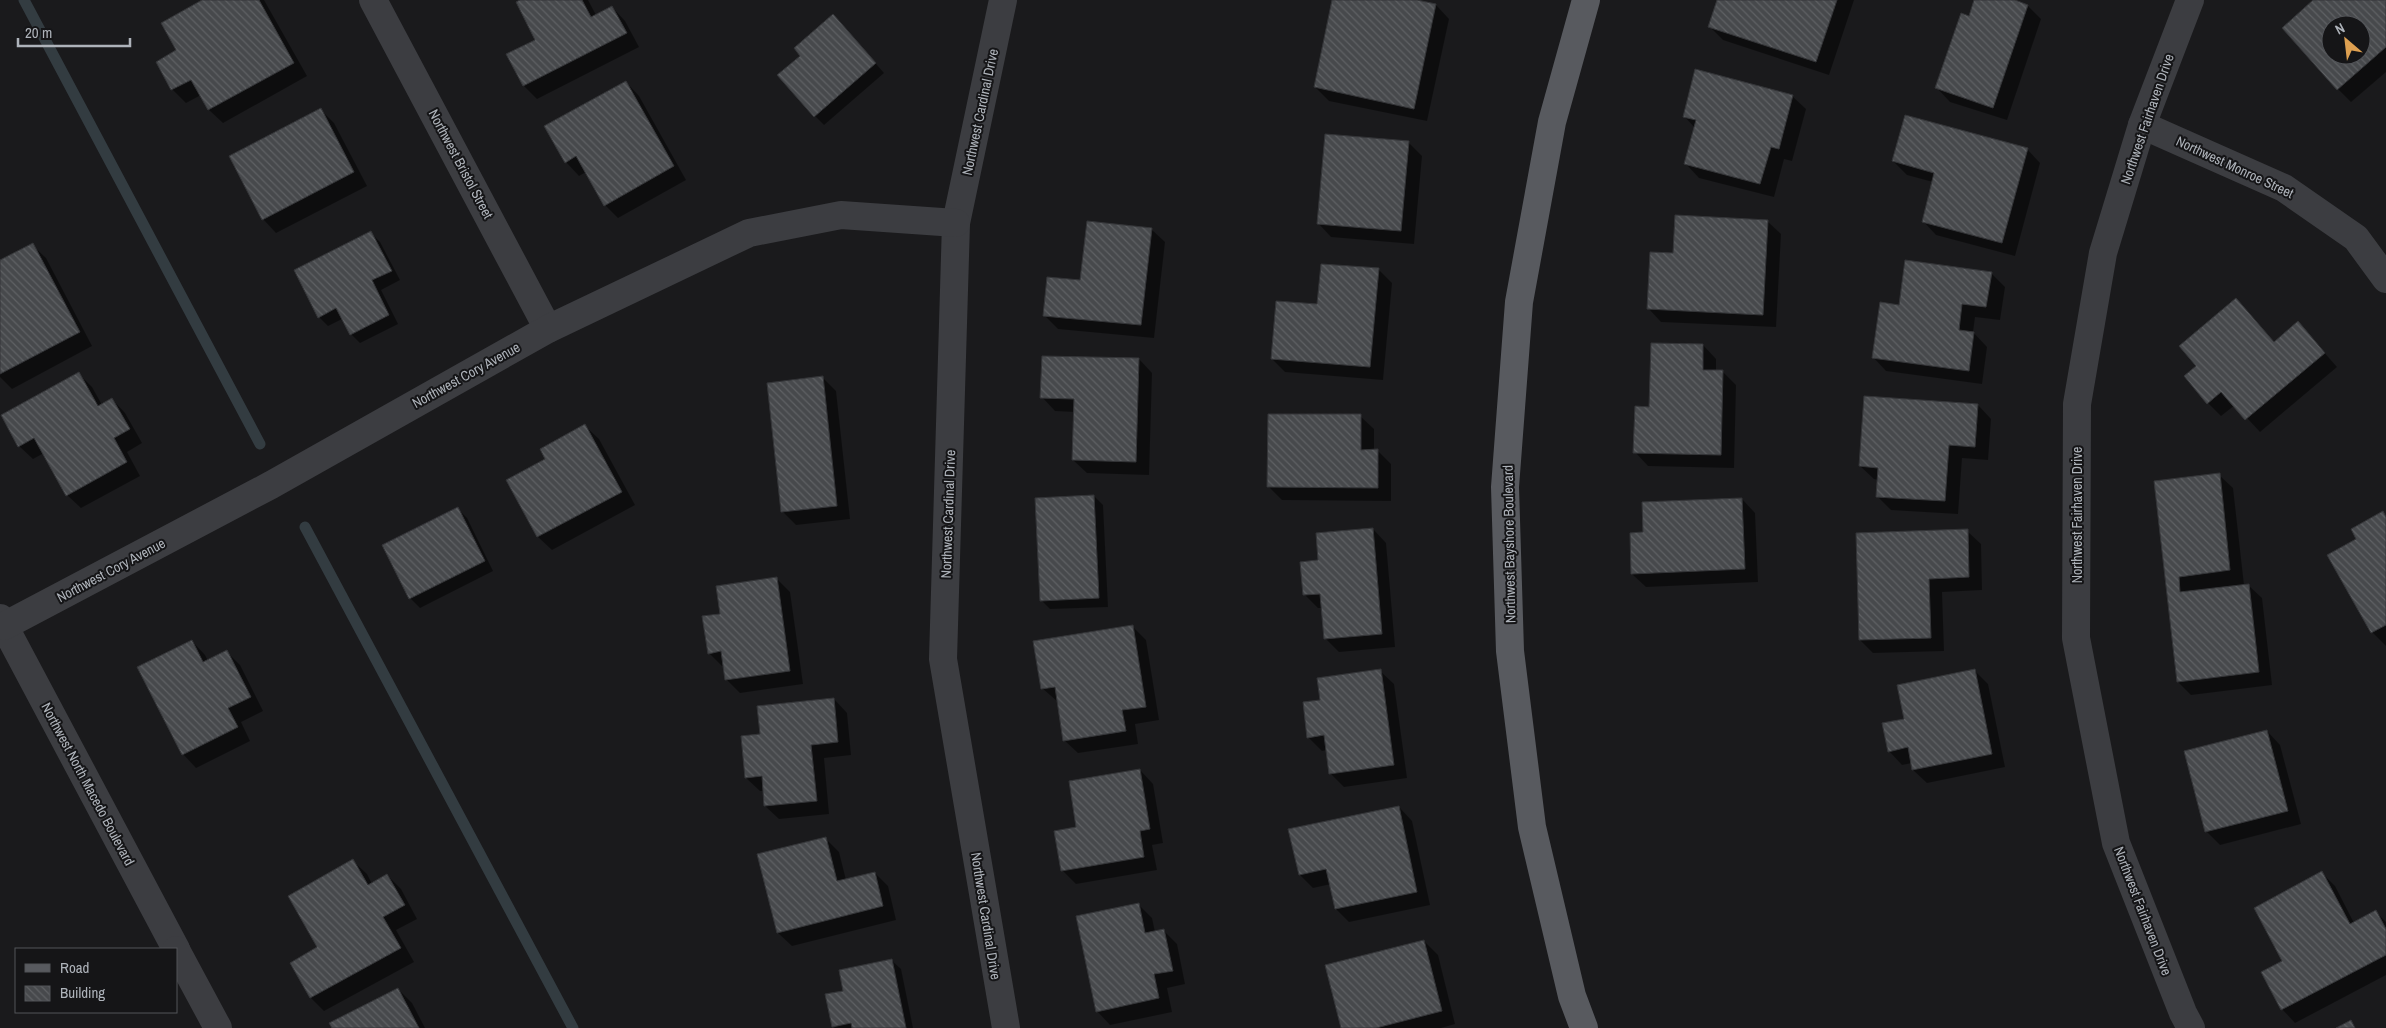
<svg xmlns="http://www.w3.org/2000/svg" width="2386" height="1028" viewBox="0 0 2386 1028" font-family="'Archivo Narrow',sans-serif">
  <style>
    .shadow { fill: #0007; fill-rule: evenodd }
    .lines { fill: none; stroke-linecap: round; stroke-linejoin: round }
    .stream { stroke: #333c41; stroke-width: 11 }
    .building { fill: url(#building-back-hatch); stroke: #343538; fill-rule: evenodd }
    .minor { stroke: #3c3d41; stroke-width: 28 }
    .major { stroke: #585a5f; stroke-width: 28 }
    .labels { text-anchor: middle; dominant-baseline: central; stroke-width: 4; stroke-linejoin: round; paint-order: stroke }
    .street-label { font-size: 14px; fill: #aeb3ba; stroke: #151517 }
  </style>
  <defs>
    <pattern id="building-back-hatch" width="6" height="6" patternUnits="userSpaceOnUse" patternTransform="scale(1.25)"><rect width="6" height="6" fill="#47494c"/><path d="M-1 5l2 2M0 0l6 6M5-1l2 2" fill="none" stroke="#5f6164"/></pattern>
  </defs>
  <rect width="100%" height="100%" fill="#1a1a1c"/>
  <g class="shadow">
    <polygon points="205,0 264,0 307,76 223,123 209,110 201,95 186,103 172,89 178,50"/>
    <polygon points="523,0 588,0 596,15 612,7 625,21 639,47 537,99 524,86 508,55 537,40"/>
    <polygon points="1334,0 1411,0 1436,5 1449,19 1427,121 1329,101 1315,87"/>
    <polygon points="1719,0 1854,0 1829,75 1723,40 1710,27"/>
    <polygon points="1976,0 2011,0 2028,6 2041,19 2007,120 1950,102 1937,88 1970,17"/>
    <path d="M2315,0H2386V72L2351,102L2338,89ZM2331,25H2361V55H2331Z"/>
    <polygon points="842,25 884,73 824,125 815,116"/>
    <polygon points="626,82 639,96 686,180 618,218 605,205 586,172 579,176 566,162"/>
    <polygon points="1792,96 1806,109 1792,161 1784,159 1774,197 1699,178 1686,164 1695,128 1684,116"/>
    <polygon points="320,109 334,123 367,186 276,233 263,219"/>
    <polygon points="1408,142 1422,156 1414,244 1331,237 1318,223"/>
    <polygon points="2027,149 2040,163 2015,256 1936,235 1923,221 1933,182 1907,175 1893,161"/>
    <polygon points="1767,221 1781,234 1776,327 1661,322 1648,308"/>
    <polygon points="1151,229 1165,242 1154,338 1058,329 1044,315"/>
    <polygon points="371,233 380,242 400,280 381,290 398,324 360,343 351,334 342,319 328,326 319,317"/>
    <polygon points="32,245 46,258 92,346 12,389 0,377 0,262"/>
    <polygon points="1379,270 1392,283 1383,380 1285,372 1272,359 1318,306"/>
    <polygon points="1991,273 2005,287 2000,320 1975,317 1973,332 1987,347 1982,384 1886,371 1873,357 1900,306"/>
    <polygon points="2236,300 2275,343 2298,323 2337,367 2260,432 2235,405 2221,416 2208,403 2198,366"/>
    <polygon points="1703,345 1716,359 1716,371 1722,371 1736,385 1734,468 1648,466 1635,452"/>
    <polygon points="1139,359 1152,373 1149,475 1087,473 1073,460 1075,412 1055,411 1042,397"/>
    <polygon points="79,374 92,387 102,405 112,399 125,413 142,443 127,452 140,476 81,508 67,495 44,453 33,459 19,446"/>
    <polygon points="823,378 836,391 850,519 796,525 782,511"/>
    <polygon points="1978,405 1991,419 1988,460 1962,458 1958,514 1891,510 1877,496 1878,480 1874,479 1860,466"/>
    <polygon points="1360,416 1374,429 1374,451 1378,451 1391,464 1391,501 1282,500 1268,486"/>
    <polygon points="585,426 599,439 635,505 552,550 538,537 508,480 547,459"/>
    <polygon points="2219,475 2233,488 2244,585 2248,585 2262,598 2272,685 2191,695 2178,682 2155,482"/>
    <polygon points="1094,496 1103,505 1108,607 1050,609 1041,600"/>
    <polygon points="1742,499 1755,513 1758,582 1646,587 1632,574"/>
    <polygon points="457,508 467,518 493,571 420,608 410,598 384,546"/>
    <polygon points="2383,513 2386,516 2386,646 2372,632 2358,540"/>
    <polygon points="1373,529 1386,543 1395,647 1339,652 1325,638 1323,608 1318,608 1305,595 1320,561"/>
    <polygon points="1967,531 1981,544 1982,590 1942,592 1944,651 1873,653 1860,640"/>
    <polygon points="776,578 790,592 803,684 740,693 726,679 725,666 722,666 709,653 721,615"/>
    <polygon points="1133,627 1146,640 1159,720 1135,724 1138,744 1078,753 1064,740 1058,702 1042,688"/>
    <polygon points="192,641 205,655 208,661 227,652 240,665 263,711 241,722 250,741 196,768 183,754"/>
    <polygon points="1974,670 1988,684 2005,767 1927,783 1913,770 1912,763 1902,765 1889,751 1905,720"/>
    <polygon points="1380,671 1394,684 1407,778 1344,787 1330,773 1327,750 1322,751 1308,737 1322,701"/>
    <polygon points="834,699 847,713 851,755 824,758 829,814 779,819 765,806 764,791 760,791 746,778 761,735"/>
    <polygon points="2267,731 2280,745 2301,824 2220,845 2207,832"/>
    <polygon points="1140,770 1153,784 1163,843 1152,845 1157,870 1076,884 1062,870 1078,828"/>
    <polygon points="1399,807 1412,821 1430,905 1349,922 1336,909 1331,884 1313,888 1300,875"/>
    <polygon points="825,838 839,852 846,880 875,873 888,886 896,920 792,946 778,933 759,855"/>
    <polygon points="353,861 367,874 372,884 387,875 401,889 417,919 396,930 414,962 324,1011 311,998 292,963 319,947"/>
    <polygon points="2322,873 2335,886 2354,923 2376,912 2386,922 2386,975 2295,1023 2282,1009 2284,961"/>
    <polygon points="1139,905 1152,918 1155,932 1164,931 1177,944 1185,984 1167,988 1172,1012 1110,1025 1097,1011"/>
    <polygon points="1424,941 1438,955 1455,1024 1441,1028 1342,1028"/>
    <polygon points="891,960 901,969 913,1028 835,1028 833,1026 845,992"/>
    <polygon points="398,989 412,1003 425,1028 333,1028"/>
  </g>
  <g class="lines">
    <g class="stream">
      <polyline points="24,0 260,444"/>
      <polyline points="305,527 573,1028"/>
    </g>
  </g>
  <g class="building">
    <polygon points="202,0 259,0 294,63 208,110 191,80 171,90 156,62 176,50 161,23"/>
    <polygon points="520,0 582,0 591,17 612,6 627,33 523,86 506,54 535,40 516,2"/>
    <polygon points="1332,0 1417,0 1436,4 1414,109 1314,87"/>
    <polygon points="1717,0 1837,0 1816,62 1708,27"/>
    <polygon points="1974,0 2015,0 2028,5 1993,108 1935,88 1961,13 1969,16"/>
    <path d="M2313,0H2386V47L2337,90L2282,28ZM2331,25H2361V55H2331Z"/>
    <polygon points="833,14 876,63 814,117 777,75 800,56 794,48"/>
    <polygon points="1695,69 1793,95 1779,149 1771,147 1760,184 1684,164 1696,120 1683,117"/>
    <polygon points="626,81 674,166 604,206 576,156 565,163 544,126"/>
    <polygon points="321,108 354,172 262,220 229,156"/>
    <polygon points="1905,115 2028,148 2002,243 1922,222 1934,173 1892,161"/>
    <polygon points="1325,134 1409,141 1401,231 1317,224"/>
    <polygon points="1675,215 1768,220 1763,315 1647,309 1650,252 1673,253"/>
    <polygon points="1087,221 1152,228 1141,325 1043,316 1047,277 1080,280"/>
    <polygon points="371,231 392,271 372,280 389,315 350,335 336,308 318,318 294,270"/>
    <polygon points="33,243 80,332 0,374 0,260"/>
    <polygon points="1905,260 1992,272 1986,307 1962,304 1959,330 1974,332 1969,371 1872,358 1880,302 1899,305"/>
    <polygon points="1321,264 1379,268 1370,367 1271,359 1276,301 1317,304"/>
    <polygon points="2236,298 2274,342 2298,321 2325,353 2245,420 2221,392 2207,404 2184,376 2196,366 2179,346"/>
    <polygon points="1651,343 1703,344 1703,370 1723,370 1721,455 1633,453 1635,406 1649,407"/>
    <polygon points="1042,356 1139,358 1136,462 1072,460 1074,399 1040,398"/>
    <polygon points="79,372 98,406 112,398 130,429 114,438 127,462 66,496 34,438 18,447 1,415"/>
    <polygon points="823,376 837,506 781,512 767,383"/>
    <polygon points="1864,396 1978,404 1975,447 1949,445 1945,501 1876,497 1878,468 1859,466"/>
    <polygon points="1268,414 1361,414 1361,450 1378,449 1378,488 1267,487"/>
    <polygon points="585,424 622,492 537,537 506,480 545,459 540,449"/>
    <polygon points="2220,473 2230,570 2179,577 2180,592 2249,584 2259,672 2177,682 2154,481"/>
    <polygon points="1094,495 1099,598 1040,601 1035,498"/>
    <polygon points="1742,498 1745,569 1631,574 1630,533 1643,532 1642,502"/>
    <polygon points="458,507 485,561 409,599 382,545"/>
    <polygon points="2383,511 2386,517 2386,625 2371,633 2327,555 2356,539 2351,529"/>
    <polygon points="1373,528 1382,634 1324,639 1320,594 1303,595 1300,562 1318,560 1316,533"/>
    <polygon points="1968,529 1969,577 1929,579 1931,638 1859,640 1856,533"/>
    <polygon points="777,577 790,671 725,680 721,651 708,654 702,616 720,614 716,586"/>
    <polygon points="1133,625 1146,707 1122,710 1126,731 1063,741 1055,687 1041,689 1033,641"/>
    <polygon points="192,640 203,662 227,650 251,697 228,708 238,727 182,755 137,667"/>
    <polygon points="1381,669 1394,765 1329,774 1324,735 1307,738 1303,702 1320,700 1317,678"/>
    <polygon points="1975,669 1992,754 1912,770 1908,747 1888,752 1882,723 1904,719 1897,685"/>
    <polygon points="834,698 838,742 811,745 817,801 764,806 762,776 745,778 741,736 760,734 757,706"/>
    <polygon points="2267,730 2288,811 2205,832 2184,751"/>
    <polygon points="1140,769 1150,829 1140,831 1144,857 1061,871 1054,831 1076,827 1069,781"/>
    <polygon points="1399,806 1417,892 1335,909 1326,869 1299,875 1288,829"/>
    <polygon points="826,837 837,881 875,872 883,906 777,933 757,854"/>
    <polygon points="353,859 368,885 387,874 405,905 383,917 401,948 310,998 290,963 317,947 288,896"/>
    <polygon points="2322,871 2350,924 2376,910 2386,929 2386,955 2281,1010 2261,972 2282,961 2254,908"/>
    <polygon points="1139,903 1145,933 1164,929 1173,971 1154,974 1159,998 1096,1012 1076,916"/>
    <polygon points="1424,940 1442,1011 1376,1028 1341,1028 1325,965"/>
    <polygon points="892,959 906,1028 852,1028 851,1023 832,1027 825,994 843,991 839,970"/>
    <polygon points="398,988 419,1028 332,1028 329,1023"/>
    <polygon points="2351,1020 2355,1028 2336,1028"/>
  </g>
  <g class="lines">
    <g class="minor">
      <polyline points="373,0 548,329"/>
      <polyline points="1003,0 956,223 943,659 1006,1028"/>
      <polyline points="2190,0 2142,125 2103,253 2077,404 2076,638 2116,843 2183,1013 2191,1028"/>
      <polyline points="2142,125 2284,188 2356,238 2386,279"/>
      <polyline points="0,618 176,949"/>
      <polyline points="4,626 271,485 548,329 749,233 841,215 956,223"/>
      <polyline points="176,950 218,1028"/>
    </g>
    <polyline class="major" points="1584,1028 1572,996 1532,827 1510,651 1505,487 1519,302 1552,122 1586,0"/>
  </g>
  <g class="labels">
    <g class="street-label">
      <text transform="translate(980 112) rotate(-78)">Northwest Cardinal Drive</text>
      <text transform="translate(2147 119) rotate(-71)">Northwest Fairhaven Drive</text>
      <text transform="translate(461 164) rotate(62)">Northwest Bristol Street</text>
      <text transform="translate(2235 167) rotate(25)">Northwest Monroe Street</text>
      <text transform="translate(466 375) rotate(-29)">Northwest Cory Avenue</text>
      <text transform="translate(948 514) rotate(-88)">Northwest Cardinal Drive</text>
      <text transform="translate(2077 515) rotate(-90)">Northwest Fairhaven Drive</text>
      <text transform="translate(1509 544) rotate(-91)">Northwest Bayshore Boulevard</text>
      <text transform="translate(111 570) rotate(-28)">Northwest Cory Avenue</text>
      <text transform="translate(88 784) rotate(62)">Northwest North Macedo Boulevard</text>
      <text transform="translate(2143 911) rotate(69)">Northwest Fairhaven Drive</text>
      <text transform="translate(986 916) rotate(81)">Northwest Cardinal Drive</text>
    </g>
  </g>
  <rect x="15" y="948" width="162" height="65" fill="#151517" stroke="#525458"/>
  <rect x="25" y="964" width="25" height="8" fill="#585a5f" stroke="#525458"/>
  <text x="60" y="973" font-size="15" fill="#aeb3ba">Road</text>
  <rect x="25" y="986" width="25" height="15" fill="url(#building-back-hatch)" stroke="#525458"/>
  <text x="60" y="998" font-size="15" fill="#aeb3ba">Building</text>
  <g transform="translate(2346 40) rotate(332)"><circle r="24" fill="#151517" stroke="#525458"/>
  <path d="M0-4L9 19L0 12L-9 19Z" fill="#dea051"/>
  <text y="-8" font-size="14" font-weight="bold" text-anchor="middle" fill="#aeb3ba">N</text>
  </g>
  <path d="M18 38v8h112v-8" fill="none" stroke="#aeb3ba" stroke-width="2.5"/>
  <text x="25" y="38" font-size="15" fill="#aeb3ba" stroke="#151517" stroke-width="4" paint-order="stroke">20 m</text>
</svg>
